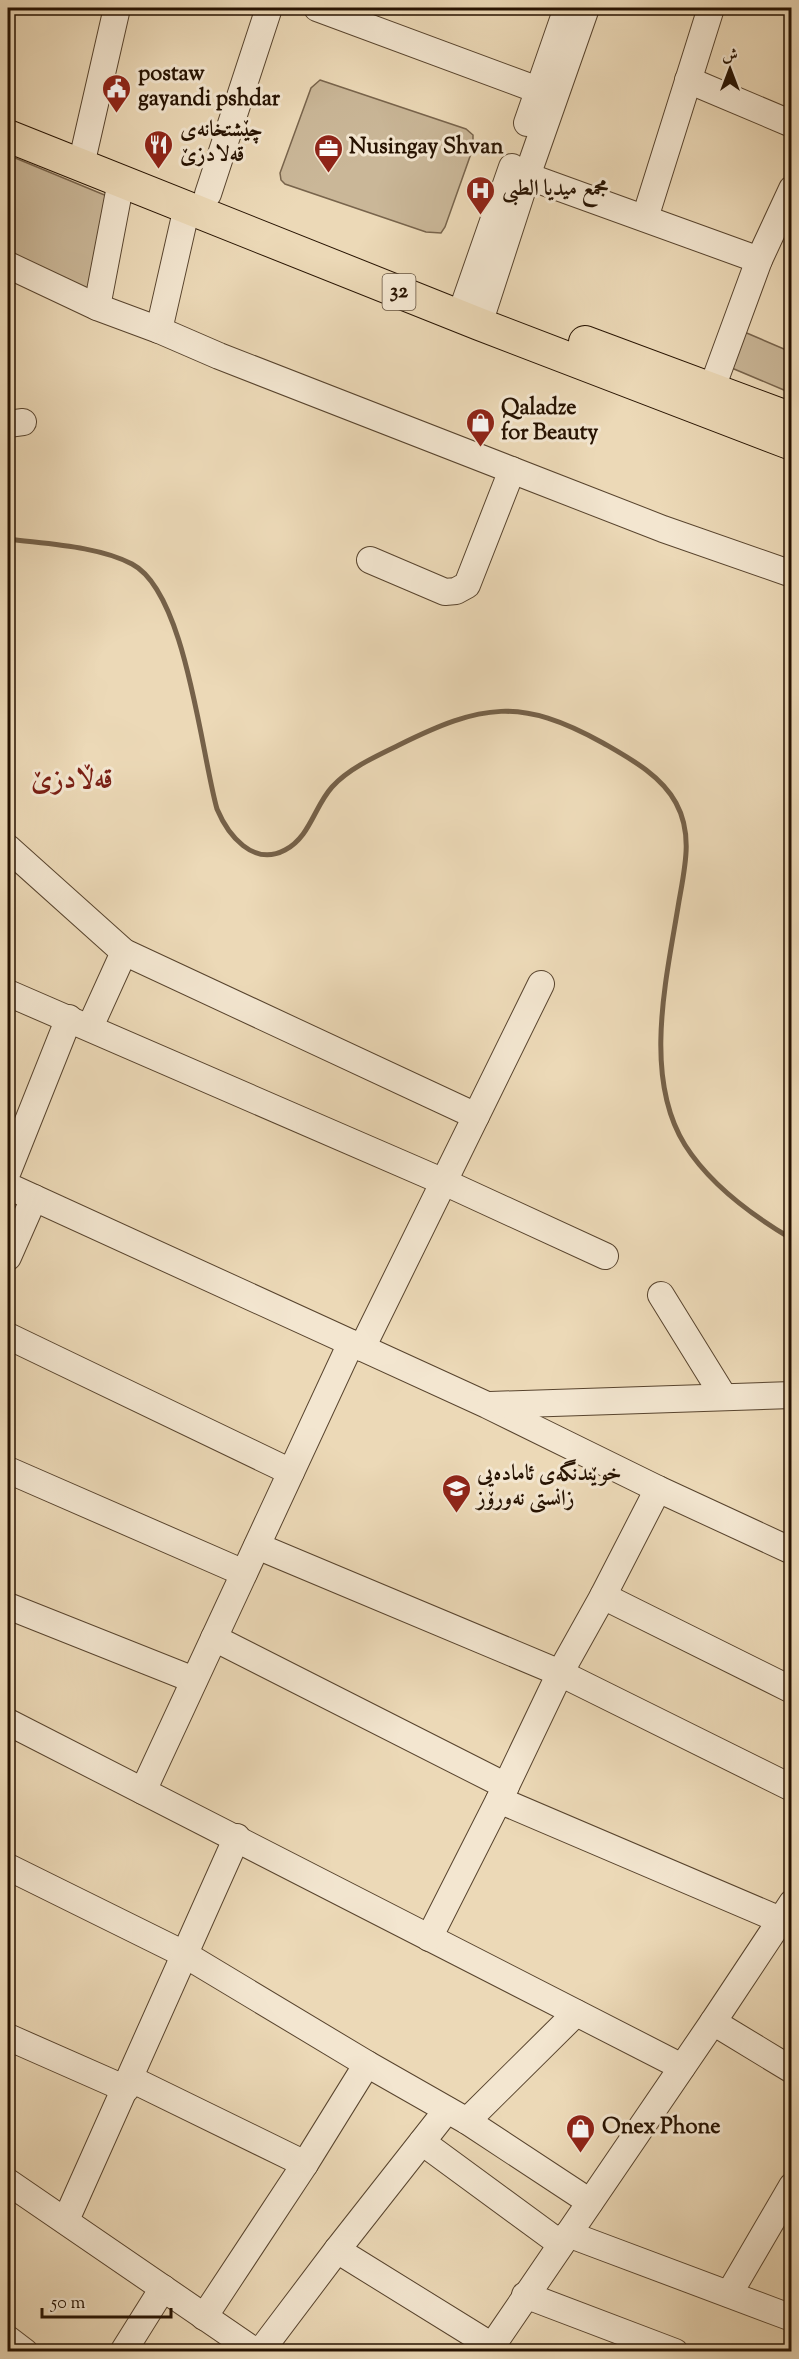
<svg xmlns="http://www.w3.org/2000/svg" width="799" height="2359" viewBox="0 0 799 2359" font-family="'Sorts Mill Goudy',Amiri,serif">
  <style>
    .green { fill: #cab798; stroke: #78644c; stroke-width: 1.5 }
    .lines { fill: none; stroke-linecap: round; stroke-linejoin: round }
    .stream { stroke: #756149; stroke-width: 5 }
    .minor-casing { stroke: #58442e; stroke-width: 28 }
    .major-casing { stroke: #261201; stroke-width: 34 }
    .minor { stroke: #f3e6d0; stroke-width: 26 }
    .major { stroke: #ecd9b7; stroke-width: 32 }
    .labels { text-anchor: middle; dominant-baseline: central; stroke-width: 6; stroke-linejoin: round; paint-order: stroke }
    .shield { fill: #f3e6d0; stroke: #64523f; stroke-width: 1.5 }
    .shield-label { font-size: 21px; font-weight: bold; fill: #261201 }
    .poi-label { font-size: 22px; font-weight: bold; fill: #261201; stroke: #f3e6d0; text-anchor: start }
    .district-label { font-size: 28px; font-weight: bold; fill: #7a1f14; stroke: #f3e6d0 }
  </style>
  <rect width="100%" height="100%" fill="#ecd9b7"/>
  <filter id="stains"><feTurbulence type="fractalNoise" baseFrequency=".00333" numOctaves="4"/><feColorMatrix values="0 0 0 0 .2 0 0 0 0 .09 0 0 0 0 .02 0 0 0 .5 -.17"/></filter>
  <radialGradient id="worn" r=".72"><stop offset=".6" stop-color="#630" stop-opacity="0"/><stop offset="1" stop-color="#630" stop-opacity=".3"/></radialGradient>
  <g class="green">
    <polygon points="320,80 466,129 473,135 473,148 445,227 441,233 426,232 285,184 281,180 280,173 311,88"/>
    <polygon points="8,155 107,196 92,294 8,256"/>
    <polygon points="742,331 791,352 791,393 727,366"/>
  </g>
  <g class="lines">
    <path class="stream" d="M8,539C46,544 98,546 132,564C186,592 201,753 217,809C228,835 253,867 285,850C310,837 314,807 332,787C348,769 376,756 399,745C482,704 520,697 603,743C629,758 661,775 676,803C693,834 685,867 679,901C667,976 642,1076 685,1145C709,1183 753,1216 792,1239"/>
    <defs>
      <g id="minor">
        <polyline points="317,8 538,90"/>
        <polyline points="688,80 792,124"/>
        <polyline points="527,123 567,8"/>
        <polyline points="81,165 117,8"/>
        <polyline points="527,176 759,260"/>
        <polyline points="208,194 269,8"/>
        <polyline points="645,218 711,8"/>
        <polyline points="8,265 97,307 159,330 219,356 663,529 792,574"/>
        <polyline points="97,307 121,181"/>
        <polyline points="460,316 512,167"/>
        <polyline points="479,324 527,176 586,8"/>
        <polyline points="159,330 187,207"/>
        <polyline points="712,388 759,260 792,189"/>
        <polyline points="8,424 23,422"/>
        <polyline points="370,560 445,592 456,591 467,585 512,470"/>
        <polyline points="8,848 124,952 476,1116"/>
        <polyline points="8,993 444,1182 605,1256"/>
        <polyline points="90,1027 124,952"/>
        <polyline points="8,1171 69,1018"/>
        <polyline points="8,1186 487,1405 658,1489 792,1551"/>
        <polyline points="8,1257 34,1198"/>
        <polyline points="661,1295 724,1397"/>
        <polyline points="8,1336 291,1472"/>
        <polyline points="362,1348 541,984"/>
        <polyline points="490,1405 792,1395"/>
        <polyline points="8,1470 244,1573"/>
        <polyline points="257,1546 560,1673 792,1788"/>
        <polyline points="603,1596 792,1690"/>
        <polyline points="8,1606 194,1680"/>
        <polyline points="214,1638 506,1786"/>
        <polyline points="8,1722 682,2067"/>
        <polyline points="143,1791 351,1343"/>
        <polyline points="499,1800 792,1925"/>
        <polyline points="8,1867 184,1954 367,2064 467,2121 590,2202"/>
        <polyline points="429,1938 506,1786 560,1673 603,1596 658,1489"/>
        <polyline points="713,2022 792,2070"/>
        <polyline points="8,2037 126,2089"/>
        <polyline points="131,2079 305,2164"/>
        <polyline points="467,2121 576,2013"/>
        <polyline points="422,2142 561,2244"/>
        <polyline points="8,2182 256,2352"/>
        <polyline points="66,2220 237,1837"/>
        <polyline points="568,2234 792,2318"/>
        <polyline points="337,2250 492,2346"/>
        <polyline points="729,2294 792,2186"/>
        <polyline points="525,2295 675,2352"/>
        <polyline points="204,2317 305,2164 367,2064"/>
        <polyline points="8,2339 25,2352"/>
        <polyline points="123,2352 163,2288"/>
        <polyline points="260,2352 337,2250 447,2110"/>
        <polyline points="488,2352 713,2022 792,1903"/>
      </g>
      <g id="major">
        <polyline points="8,136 479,324 792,444"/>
        <polyline points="585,342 792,419"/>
      </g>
    </defs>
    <use href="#minor" class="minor-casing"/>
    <use href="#major" class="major-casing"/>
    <use href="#minor" class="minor"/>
    <use href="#major" class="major"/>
  </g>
  <defs>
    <symbol id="civic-pin" viewBox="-11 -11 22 30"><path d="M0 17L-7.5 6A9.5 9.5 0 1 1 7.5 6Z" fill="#8f2418" stroke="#f3e6d0"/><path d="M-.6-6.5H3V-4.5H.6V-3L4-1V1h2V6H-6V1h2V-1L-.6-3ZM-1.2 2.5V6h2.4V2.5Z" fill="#fff"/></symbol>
    <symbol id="restaurant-pin" viewBox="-11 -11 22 30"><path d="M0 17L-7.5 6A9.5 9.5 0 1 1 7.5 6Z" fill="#8f2418" stroke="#f3e6d0"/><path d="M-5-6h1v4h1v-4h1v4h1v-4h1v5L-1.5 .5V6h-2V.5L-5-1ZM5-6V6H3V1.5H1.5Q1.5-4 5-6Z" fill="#fff"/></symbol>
    <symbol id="office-pin" viewBox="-11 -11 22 30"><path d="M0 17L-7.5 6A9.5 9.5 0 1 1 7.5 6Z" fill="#8f2418" stroke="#f3e6d0"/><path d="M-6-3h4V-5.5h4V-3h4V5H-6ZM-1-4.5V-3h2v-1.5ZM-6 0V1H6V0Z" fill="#fff"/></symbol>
    <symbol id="hospital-pin" viewBox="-11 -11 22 30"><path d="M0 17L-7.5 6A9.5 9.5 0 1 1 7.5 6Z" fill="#8f2418" stroke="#f3e6d0"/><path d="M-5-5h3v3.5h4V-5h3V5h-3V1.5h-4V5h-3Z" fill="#fff"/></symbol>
    <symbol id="shop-pin" viewBox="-11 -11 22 30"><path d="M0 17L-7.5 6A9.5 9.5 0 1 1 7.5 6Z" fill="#8f2418" stroke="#f3e6d0"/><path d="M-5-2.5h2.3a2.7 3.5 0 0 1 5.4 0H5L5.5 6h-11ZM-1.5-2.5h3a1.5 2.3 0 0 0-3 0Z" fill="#fff"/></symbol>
    <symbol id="school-pin" viewBox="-11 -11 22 30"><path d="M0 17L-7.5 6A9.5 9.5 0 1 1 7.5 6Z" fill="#8f2418" stroke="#f3e6d0"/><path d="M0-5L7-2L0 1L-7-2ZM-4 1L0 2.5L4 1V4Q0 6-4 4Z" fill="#fff"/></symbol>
  </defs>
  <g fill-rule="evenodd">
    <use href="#civic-pin" x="100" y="72" width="33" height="45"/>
    <use href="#restaurant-pin" x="142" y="128" width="33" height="45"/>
    <use href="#office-pin" x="312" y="132" width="33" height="45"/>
    <use href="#hospital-pin" x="464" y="174" width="33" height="45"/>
    <use href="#shop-pin" x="464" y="406" width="33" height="45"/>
    <use href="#school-pin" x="440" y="1472" width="33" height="45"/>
    <use href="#shop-pin" x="564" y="2112" width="33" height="45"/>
  </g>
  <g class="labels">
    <rect class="shield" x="382.5" y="274" width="33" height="36" rx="4.5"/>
    <g class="shield-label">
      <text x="399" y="292">32</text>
    </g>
    <g class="poi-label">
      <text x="138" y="75">postaw<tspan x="138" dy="25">gayandi pshdar</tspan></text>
      <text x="180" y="131">چێشتخانەی<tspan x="180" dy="25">قەلادزێ</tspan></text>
      <text x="349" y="148">Nusingay Shvan</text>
      <text x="502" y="190">مجمع میدیا الطبی</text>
      <text x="501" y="409">Qaladze<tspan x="501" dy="25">for Beauty</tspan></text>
      <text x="477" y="1475">خوێندنگەی ئامادەیی<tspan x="477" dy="25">زانستی نەورۆز</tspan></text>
      <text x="602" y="2128">Onex Phone</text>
    </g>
    <g class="district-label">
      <text x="72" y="781">قەڵادزێ</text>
    </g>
  </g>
  <rect width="799" height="2359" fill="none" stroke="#ecd9b7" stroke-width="30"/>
  <rect x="9" y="9" width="781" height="2341" fill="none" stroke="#261201" stroke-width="3"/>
  <rect x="15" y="15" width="769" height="2329" fill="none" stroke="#261201" stroke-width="1.5"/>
  <g transform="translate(730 69)" stroke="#f3e6d0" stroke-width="4.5" paint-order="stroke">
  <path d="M0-4.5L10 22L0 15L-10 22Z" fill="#261201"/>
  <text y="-9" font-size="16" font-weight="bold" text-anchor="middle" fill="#261201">ش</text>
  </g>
  <path d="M42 2308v9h129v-9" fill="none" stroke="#261201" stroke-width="3"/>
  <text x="51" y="2308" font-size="18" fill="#261201" stroke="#f3e6d0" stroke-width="4.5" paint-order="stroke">50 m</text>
  <rect width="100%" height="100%" filter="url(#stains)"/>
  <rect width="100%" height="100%" fill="url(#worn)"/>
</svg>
